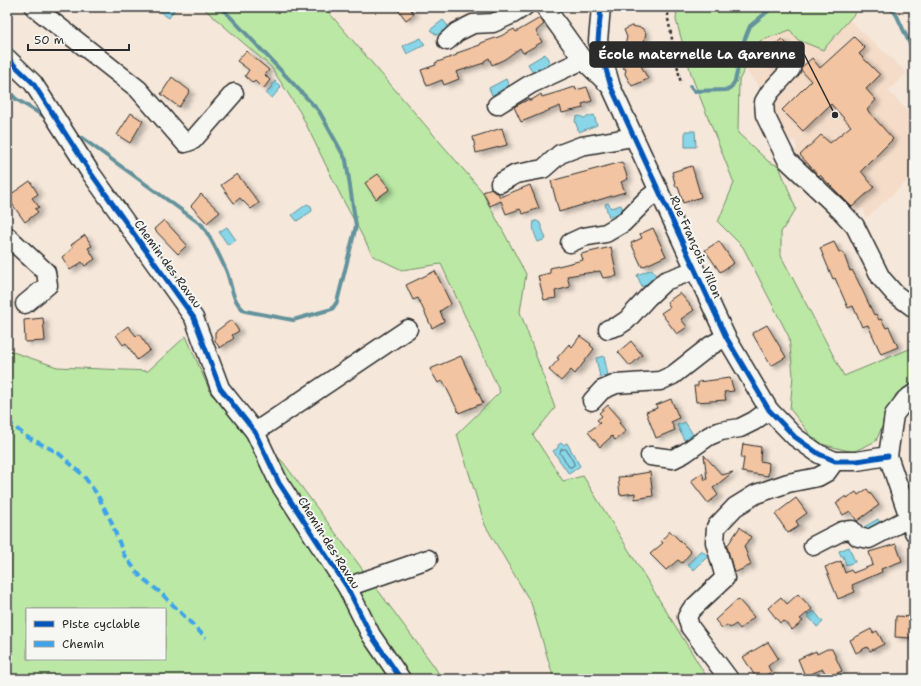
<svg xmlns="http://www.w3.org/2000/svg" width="921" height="686" viewBox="0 0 921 686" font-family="'Shantell Sans',sans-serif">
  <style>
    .built { fill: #f4dcc9 }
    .green { fill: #bbe8a5; stroke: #738a68; fill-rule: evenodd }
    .water { fill: #88d6e8; stroke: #63929c }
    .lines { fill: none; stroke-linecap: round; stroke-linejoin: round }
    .shore { stroke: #506f77; stroke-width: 1 }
    .stream { stroke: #63929c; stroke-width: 4 }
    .building { fill: #f2c4a1; stroke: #2b2b2b; filter: url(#shadow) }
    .minor-casing { stroke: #2b2b2b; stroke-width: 21 }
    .path { stroke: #2b2b2b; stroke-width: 2.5; stroke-dasharray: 3 3; stroke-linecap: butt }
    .minor { stroke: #f6f6f2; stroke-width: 18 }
    .quiet { stroke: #3ea3eb; stroke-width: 4; stroke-dasharray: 8 4; stroke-linecap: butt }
    .cycleway-casing { stroke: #f6f6f2; stroke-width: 8 }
    .cycleway { stroke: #0057b8; stroke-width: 5 }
    .labels { text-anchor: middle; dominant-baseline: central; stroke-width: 4; stroke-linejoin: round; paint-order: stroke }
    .street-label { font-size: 12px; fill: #2b2b2b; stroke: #f6f6f2 }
    .leader { fill: none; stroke: #2b2b2b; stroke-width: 1.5 }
    .callout-dot { fill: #2b2b2b; stroke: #f6f6f2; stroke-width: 1.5 }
    .callout { fill: #2b2b2b; stroke: #2b2b2b; stroke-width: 1.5 }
    .callout-label { font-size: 13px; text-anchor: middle; font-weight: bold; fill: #fff }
  </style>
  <defs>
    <filter id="shadow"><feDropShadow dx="4.5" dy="2.5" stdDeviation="2" flood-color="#0004"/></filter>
  </defs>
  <rect width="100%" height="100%" fill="#f5e7da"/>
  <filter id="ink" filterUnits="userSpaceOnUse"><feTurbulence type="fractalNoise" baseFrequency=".025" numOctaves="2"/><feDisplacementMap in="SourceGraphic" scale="8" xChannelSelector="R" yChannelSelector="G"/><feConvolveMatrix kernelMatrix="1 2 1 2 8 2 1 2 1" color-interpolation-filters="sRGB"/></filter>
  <g filter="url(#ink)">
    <polygon class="built" points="835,7 907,73 888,91 914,117 914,175 866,218 863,208 852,212 791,156 797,149 795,140 791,141 774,122 765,93 747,72 745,45"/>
    <g class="green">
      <polygon points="202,7 324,7 481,190 526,274 520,312 555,408 533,435 563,481 583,476 708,679 554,679 531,603 485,525 457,434 500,392 441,264 402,270 373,256 341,196 300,112 271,67"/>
      <polygon points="677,7 853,7 855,13 823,50 798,40 790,30 760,41 739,80 738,133 769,162 779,166 796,209 781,232 781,256 844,376 914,347 914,381 896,394 876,441 853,452 817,443 790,409 793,375 789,337 743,247 718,222 734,183 692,77 676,20"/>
      <path d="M186,336L211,394L283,462L434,666L442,679H7V350L57,367L148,371ZM27,609H165V659H27Z"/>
    </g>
    <g class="water">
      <polygon points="164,7 176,7 169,18 160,12"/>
      <polygon points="443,20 449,27 437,35 430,30"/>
      <polygon points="421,38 425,45 407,54 403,46"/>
      <polygon points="545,54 550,63 533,73 528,64"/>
      <polygon points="506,79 510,88 492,95 489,88"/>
      <polygon points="275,81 281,87 272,98 266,94"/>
      <polygon points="594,115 597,125 579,132 575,121 576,117 580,116 584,118"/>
      <polygon points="685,131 695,131 696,147 685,147"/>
      <polygon points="608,203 611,208 621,205 624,212 609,217 605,204"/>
      <polygon points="307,204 311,206 312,211 297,221 292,215"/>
      <path d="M534,221H537L540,223L546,239L538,242C535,235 532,229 534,221Z"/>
      <polygon points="227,227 236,240 228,245 219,232"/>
      <polygon points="652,269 658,279 642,287 637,275"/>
      <polygon points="604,356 608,376 600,377 596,358"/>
      <polygon points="685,422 694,436 684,440 677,425"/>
      <polygon points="561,443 563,445 567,443 580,466 569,474 553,451 558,448 558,445"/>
      <polygon points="878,519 882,526 869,533 864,527"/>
      <polygon points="849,547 855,562 846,565 843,556 841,556 839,551"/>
      <polygon points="701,550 708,556 694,570 687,565"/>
      <polygon points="814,611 823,622 817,627 807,615"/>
    </g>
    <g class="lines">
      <polygon class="shore" points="562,449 566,449 574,463 574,465 571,467 569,467 560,453"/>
      <g class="stream">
        <polyline points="891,7 897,16 914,53"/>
        <polyline points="690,86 694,91 726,90 730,89 735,81 744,41 750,26 773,7"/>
        <polyline points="7,90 16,99 47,118"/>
        <path d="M75,137L82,138L202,225C212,239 219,255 226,270C232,284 231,301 245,311L293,320L332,309L337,302L356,226L346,160L319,111L221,7"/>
      </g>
    </g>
    <g class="building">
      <polygon points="396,7 409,7 414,14 406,20"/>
      <polygon points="540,18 544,24 536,31 542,42 523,53 520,48 505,59 492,65 489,58 484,61 484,63 456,72 459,79 444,85 442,80 427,86 421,70 436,65 435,63 457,55 457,53 480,45 481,43 501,36 514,29 516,32"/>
      <polygon points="631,26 642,28 646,33 639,62 648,79 632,86 625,74 626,69 623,68 625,63 621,62 627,37 624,30"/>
      <polygon points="854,37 865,48 859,54 880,75 866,89 876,100 867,110 893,139 861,171 874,187 852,207 820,175 819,176 817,174 800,155 821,135 830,143 851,126 831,104 803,131 782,110 811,81 801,70 801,68 812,58 820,68"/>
      <polygon points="782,39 793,50 781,61 778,57 768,66 759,55 772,44 773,46"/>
      <polygon points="246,51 269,70 265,75 270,80 263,89 255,81 253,83 245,76 249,70 237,61"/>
      <polygon points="172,77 190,91 179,107 161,94"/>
      <polygon points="575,87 576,90 587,87 592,101 582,104 583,108 562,113 560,106 521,122 514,107 529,99 530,101 541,94 542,97"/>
      <polygon points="131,113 143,121 130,143 117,135"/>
      <polygon points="502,128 507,145 476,153 473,137"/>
      <polygon points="622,162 628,179 621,182 625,192 559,212 551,181"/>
      <polygon points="692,166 701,197 683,203 678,186 676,187 672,172"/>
      <polygon points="237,174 259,203 251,209 240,198 234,203 221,185"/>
      <polygon points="378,174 390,189 376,199 365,183"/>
      <polygon points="30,181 38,194 32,198 39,207 35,209 38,212 25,222 7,197"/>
      <polygon points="530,185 539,208 523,214 520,209 506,214 501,201 490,206 483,192 491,188 494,192 498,193 500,197"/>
      <polygon points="201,194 220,212 207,223 191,206"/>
      <polygon points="164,220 187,245 178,254 154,229"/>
      <polygon points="653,228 666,256 642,267 631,243 642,238 640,234"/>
      <polygon points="85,235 92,246 88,248 95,259 85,266 82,262 70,270 62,257 73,248 71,245"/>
      <polygon points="719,241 734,263 720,272 705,250"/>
      <polygon points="834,242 839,252 843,252 850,271 852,270 857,279 874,315 876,314 879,320 881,319 886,328 889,327 898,347 881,354 868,325 862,327 853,306 848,308 835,278 833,279 820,248"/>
      <polygon points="611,247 617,276 603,278 600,271 567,276 570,287 555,291 556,298 544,300 538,276 550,273 550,268 583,260 581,254"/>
      <polygon points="435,271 451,304 440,311 444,321 432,328 418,298 413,300 406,285"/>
      <polygon points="680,293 694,310 681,319 687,327 677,334 661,313 670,307 667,302"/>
      <polygon points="43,318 45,341 25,342 24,320"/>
      <polygon points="231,320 239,331 232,335 234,338 220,348 215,341 215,332"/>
      <polygon points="767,325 786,357 771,366 752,333"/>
      <polygon points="128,326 136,336 139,334 150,350 137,360 126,343 123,345 116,335"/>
      <polygon points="580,336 591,344 590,345 594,349 575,374 571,370 561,381 549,370 559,359 557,358 569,344 572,347"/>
      <polygon points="631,341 642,355 630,366 618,352"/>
      <polygon points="461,356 483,403 459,413 443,381 438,383 430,369"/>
      <polygon points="730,378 734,391 724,392 726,400 696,402 694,386 698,386 698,382"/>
      <polygon points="671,399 679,418 671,422 675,430 656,438 646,412 657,408 656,405"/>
      <polygon points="608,405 621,420 619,423 626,431 615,440 612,436 600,447 588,432 600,423 597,420 602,416 599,413"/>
      <polygon points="743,444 761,447 760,461 769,463 768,476 742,472 744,458 741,458"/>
      <polygon points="704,455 722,475 733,472 713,488 718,495 708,503 691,481 702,473 705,480 707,479"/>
      <polygon points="650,472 653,496 635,499 635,493 620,495 618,477 632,476 632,475"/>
      <polygon points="867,489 879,505 857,521 850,511 843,515 836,503 846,496 847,498 856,492 858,495"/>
      <polygon points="796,498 807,513 796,521 799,526 788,533 775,514"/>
      <polygon points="740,527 751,537 744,546 751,565 734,573 727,546"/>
      <polygon points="670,531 691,552 682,563 678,560 666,570 650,554 663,543 661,541"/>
      <polygon points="896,544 902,561 881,569 882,572 852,585 855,592 838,599 825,567 841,561 845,573 851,570 853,573 873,565 869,552"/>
      <polygon points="798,594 812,609 800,619 803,621 792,630 784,621 780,623 768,608 781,597 787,604"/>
      <polygon points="738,599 754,617 740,629 736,624 730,628 727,625 722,628 715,620"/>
      <polygon points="896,616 914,617 911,638 895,637"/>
      <polygon points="871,629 873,633 877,631 884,644 870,651 867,647 856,653 850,640"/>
      <polygon points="768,642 778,658 768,666 771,672 760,679 757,679 743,657"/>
      <polygon points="827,649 832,649 842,671 827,677 823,669 805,676 798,659 816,651 817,654"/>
    </g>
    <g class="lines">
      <defs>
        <g id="minor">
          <polyline points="34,7 138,89 185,143 193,140 234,93"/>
          <polyline points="545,7 583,60 610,86"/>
          <polyline points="601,7 598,41 611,87 726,337 769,410 795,437 819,454 835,461 857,461 888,456"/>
          <polyline points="447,41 457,32 473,24 493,23 513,14 524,7"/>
          <polyline points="7,58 33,83 90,172 144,248 194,318 220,388 255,432 279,483 347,587 371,635 401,679"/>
          <polyline points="791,69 770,92 764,102 765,115 787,160 841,211 855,226 881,278 895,294 914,308"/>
          <polyline points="497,105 531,84 583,60"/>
          <polyline points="500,183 516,174 543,169 560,154 581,146 633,137"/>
          <polyline points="7,236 46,272 48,285 25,304"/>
          <polyline points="570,243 583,237 606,233 623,223 647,199 659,190"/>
          <polyline points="608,329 618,326 627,320 648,297 665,281 695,270"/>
          <polyline points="914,394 906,399 894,415 888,456 914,532"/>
          <polyline points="592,401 602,390 616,384 660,381 673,375 710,346 726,337"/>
          <polyline points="255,432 408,329"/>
          <polyline points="650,456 673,459 685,453 709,436 721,431 740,428 754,421 769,410"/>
          <polyline points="813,546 842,531 852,530 858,537 869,539 909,518"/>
          <polyline points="347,587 428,559"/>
          <polyline points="729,679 690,627 687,617 691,610 725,578 715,542 716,527 735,507 756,494 788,483 818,477 827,472 835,461"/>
        </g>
      </defs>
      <use href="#minor" class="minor-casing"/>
      <polyline class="path" points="668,7 668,19 681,84"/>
      <use href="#minor" class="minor"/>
      <polyline class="quiet" points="7,421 27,437 57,452 83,475 97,494 111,521 124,555 141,577 161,593 206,638"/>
      <defs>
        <g id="cycleway">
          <polyline points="601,7 598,41 611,87 726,337 769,410 795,437 819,454 835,461 857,461 888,456"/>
          <polyline points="7,58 33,83 90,172 144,248 194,318 220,388 255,432 279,483 347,587 371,635 401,679"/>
        </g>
      </defs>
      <use href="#cycleway" class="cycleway-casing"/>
      <use href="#cycleway" class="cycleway"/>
    </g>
  </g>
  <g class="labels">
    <g class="street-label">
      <text transform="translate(696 247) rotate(66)">Rue François Villon</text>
      <text transform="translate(168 264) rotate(54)">Chemin des Ravau</text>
      <text transform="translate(329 543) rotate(58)">Chemin des Ravau</text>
    </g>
  </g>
  <path class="leader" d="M835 115L804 54"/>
  <circle class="callout-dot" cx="835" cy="115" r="4"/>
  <rect class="callout" x="590" y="42" width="214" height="25" rx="4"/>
  <g class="callout-label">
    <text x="697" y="59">École maternelle La Garenne</text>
  </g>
  <rect width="921" height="686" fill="none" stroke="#f6f6f2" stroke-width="24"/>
  <rect x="12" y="12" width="897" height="662" fill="none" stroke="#2b2b2b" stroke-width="1.5" filter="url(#ink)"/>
  <rect x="26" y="608" width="140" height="52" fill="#f6f6f2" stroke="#a5a5a2"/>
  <rect x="34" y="621" width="20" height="6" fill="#0057b8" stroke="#a5a5a2"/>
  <text x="62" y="628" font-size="12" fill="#2b2b2b">Piste cyclable</text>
  <rect x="34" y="641" width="20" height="6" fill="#3ea3eb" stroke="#a5a5a2"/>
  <text x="62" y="648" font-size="12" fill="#2b2b2b">Chemin</text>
  <path d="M28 44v6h101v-6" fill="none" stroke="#2b2b2b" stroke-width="2"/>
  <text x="34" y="44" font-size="12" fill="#2b2b2b" stroke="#f6f6f2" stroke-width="3" paint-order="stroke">50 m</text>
</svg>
